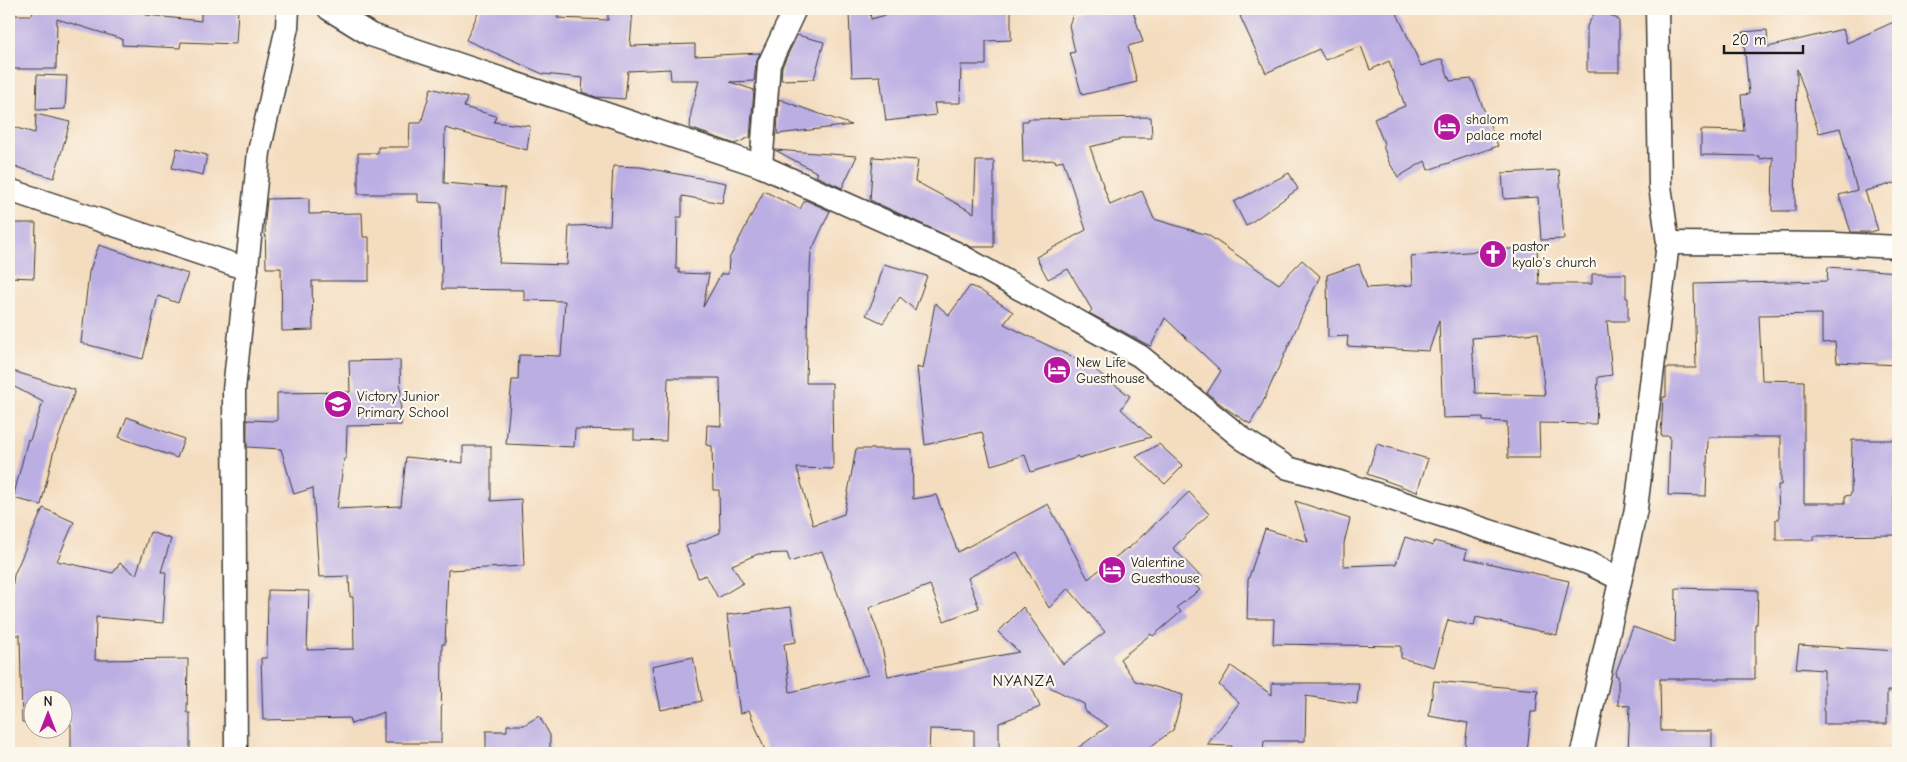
<svg xmlns="http://www.w3.org/2000/svg" width="1907" height="762" viewBox="0 0 1907 762" font-family="'Comic Neue',sans-serif">
  <style>
    .building { fill: #bbaee3; fill-rule: evenodd }
    .lines { fill: none; stroke-linecap: round; stroke-linejoin: round }
    .street-casing { stroke: #3c3934; stroke-width: 25 }
    .street { stroke: #fff; stroke-width: 22 }
    .labels { text-anchor: middle; dominant-baseline: central; stroke-width: 4.5; stroke-linejoin: round; paint-order: stroke }
    .poi-label { font-size: 14px; fill: #1c1c1c; stroke: #fbf7ec; text-anchor: start }
    .quarter-label { font-size: 16px; letter-spacing: 1px; fill: #1c1c1c; stroke: #fbf7ec }
  </style>
  <rect width="100%" height="100%" fill="#fbf7ec"/>
  <filter id="ink" filterUnits="userSpaceOnUse"><feTurbulence type="fractalNoise" baseFrequency=".02" numOctaves="2"/><feDisplacementMap in="SourceGraphic" scale="10" xChannelSelector="R" yChannelSelector="G"/><feConvolveMatrix kernelMatrix="1 2 1 2 8 2 1 2 1" color-interpolation-filters="sRGB"/></filter>
  <filter id="wash" filterUnits="userSpaceOnUse"><feTurbulence type="fractalNoise" baseFrequency=".0096" numOctaves="4" result="noise"/><feDisplacementMap in="SourceGraphic" scale="20" xChannelSelector="R" yChannelSelector="G"/><feGaussianBlur stdDeviation="1.12" result="paint"/><feColorMatrix in="noise" values="0 0 0 0 0 0 0 0 0 0 0 0 0 0 0 0 0 1.4 0 .05"/><feComposite in="paint" operator="in"/></filter>
  <g filter="url(#wash)">
    <rect width="100%" height="100%" fill="#f4ddbf"/>
    <g id="blocks">
      <g class="building">
        <polygon points="34,9 146,9 146,15 201,21 201,9 238,9 236,44 181,42 180,48 122,45 122,39 57,19 56,69 9,69 9,15 32,15"/>
        <polygon points="480,9 561,9 557,18 608,20 608,9 633,9 630,46 695,44 695,56 760,53 756,63 754,81 730,82 754,90 750,137 735,144 690,128 691,113 699,80 671,80 670,69 628,71 625,99 596,97 582,92 583,78 543,74 466,40"/>
        <polygon points="908,9 1011,9 1011,40 986,41 986,65 961,65 960,103 934,103 936,115 886,121 880,76 852,77 849,14 870,13 871,19"/>
        <polygon points="1257,9 1395,9 1421,66 1442,59 1450,81 1472,79 1498,146 1428,170 1425,161 1398,177 1389,162 1383,146 1385,146 1374,119 1405,106 1389,61 1370,70 1361,46 1325,60 1319,49 1266,73 1240,16"/>
        <polygon points="1597,9 1600,9 1619,20 1619,72 1587,72 1587,26"/>
        <polygon points="1133,11 1143,42 1128,46 1137,82 1082,95 1070,53 1075,52 1069,25 1074,12"/>
        <polygon points="1898,20 1898,182 1865,191 1878,230 1870,232 1851,232 1839,195 1857,190 1840,128 1819,133 1797,69 1795,211 1772,211 1773,157 1760,159 1759,156 1701,155 1701,130 1744,131 1741,95 1749,94 1743,32 1767,30 1768,47 1843,29 1847,43"/>
        <polygon points="797,35 824,42 814,79 781,80 782,67"/>
        <polygon points="37,75 67,76 65,109 36,110"/>
        <path d="M431,88L467,98L464,107L496,116L494,122L530,126L527,150L445,128L444,183L505,188L499,263L567,265L569,226L610,225L613,166L640,167L726,183L722,203L682,196V217H677L676,269H679V273L709,274L703,307L721,274H728L729,259L764,191L800,209L805,200L830,211L811,252L809,291L808,290L806,383H832L833,469L797,468L813,525L844,514L856,449H912L913,499L936,495L958,552L1048,504L1088,579L1127,548L1128,549L1189,492L1209,514L1173,548L1201,577L1194,584L1200,590L1177,607L1181,612L1153,636L1151,634L1120,659L1135,681L1183,695L1173,730L1142,753H1071L1108,726L1085,711L1084,704L1027,676L1040,707L999,723V753H974V730L930,729L929,752L891,750L893,753H766L749,710L740,714L727,615L791,607L796,642L784,644L790,692L868,675L822,551L790,562L787,553L758,554L732,565L743,583L718,598L706,575L698,578L686,546L720,533L719,490H713L712,446L706,445L707,425L721,426L720,378H668L666,441L634,440V430L575,429L574,447L506,444L512,380H518L519,355L561,356L565,301L524,300V290L442,289L441,203L418,202V194H358V153H378V147H409L410,123H421ZM1017,552L1049,608L1068,588L1105,632L1063,664L1023,607L998,632L1019,652L888,676L880,638L869,608L930,585L944,621L979,608L968,578Z"/>
        <polygon points="779,99 797,106 852,125 777,134"/>
        <polygon points="36,114 70,122 54,178 9,165 9,126 35,133"/>
        <polygon points="1151,117 1152,138 1126,138 1090,147 1110,205 1142,191 1154,219 1208,235 1279,284 1302,260 1320,276 1262,404 1250,424 1227,409 1207,393 1221,371 1165,318 1151,346 1146,344 1089,313 1092,310 1068,269 1048,279 1036,257 1086,230 1063,160 1056,163 1055,160 1023,162 1022,121 1028,121 1028,119"/>
        <polygon points="177,148 207,155 203,175 172,168"/>
        <polygon points="775,150 857,156 842,188 816,176 818,173"/>
        <polygon points="873,157 918,160 915,181 974,213 976,161 994,161 994,247 971,247 870,200"/>
        <polygon points="1559,170 1564,239 1541,240 1538,197 1504,199 1502,173"/>
        <polygon points="1289,173 1298,189 1246,226 1234,202"/>
        <polygon points="309,198 309,214 362,213 363,237 369,237 369,281 312,281 313,330 282,331 281,268 266,268 265,221 267,199"/>
        <polygon points="9,223 36,223 34,278 9,277"/>
        <polygon points="99,245 188,274 178,303 158,296 143,359 81,343 89,272"/>
        <path d="M1537,247L1539,284H1592V274H1626V298H1628V321H1607L1612,375L1598,377L1596,424L1539,423L1540,458H1508L1507,422L1483,421V417L1443,418L1439,320L1429,351L1347,346L1348,336L1328,337L1327,275L1359,264L1367,288L1413,285L1411,256ZM1538,333L1545,395L1475,393L1472,338Z"/>
        <polygon points="884,264 927,276 915,310 900,297 883,323 866,315 873,301"/>
        <polygon points="1828,267 1898,272 1898,365 1837,362 1835,342 1822,343 1822,314 1759,315 1762,380 1804,381 1804,503 1845,503 1845,496 1851,495 1852,440 1895,440 1894,512 1898,512 1898,535 1814,536 1814,540 1776,540 1776,519 1779,519 1778,485 1781,485 1781,437 1708,437 1706,496 1668,495 1670,436 1661,436 1663,397 1666,397 1666,368 1696,368 1694,284 1827,281"/>
        <polygon points="970,286 980,290 1013,312 1004,324 1090,366 1130,396 1121,409 1151,437 1079,458 1077,456 1073,459 1031,472 1025,455 991,465 982,432 925,445 917,367 923,369 935,303 949,315"/>
        <polygon points="400,360 401,425 347,426 346,459 344,459 337,509 401,506 406,457 463,463 463,446 491,446 491,501 521,499 524,566 448,570 445,644 442,644 441,743 384,743 384,712 351,724 349,718 263,720 261,658 267,658 268,590 309,591 307,650 354,649 353,597 350,597 349,576 319,577 313,488 294,494 281,449 247,447 247,420 277,421 277,393 350,392 349,361"/>
        <polygon points="9,370 75,390 53,454 41,505 13,498 28,439 30,440 43,402 9,384"/>
        <polygon points="127,417 184,439 177,458 119,437"/>
        <polygon points="1159,444 1183,466 1165,484 1136,457"/>
        <polygon points="1377,444 1428,459 1417,492 1367,474"/>
        <polygon points="1295,501 1350,519 1344,543 1344,566 1396,564 1405,537 1433,546 1434,541 1467,550 1465,558 1569,581 1557,635 1476,617 1474,626 1448,620 1434,667 1401,658 1401,646 1273,644 1274,619 1247,619 1248,580 1265,529 1308,542"/>
        <polygon points="43,508 74,522 57,561 113,573 120,563 136,575 150,532 171,539 161,572 166,572 163,623 96,617 95,660 188,659 187,713 190,713 190,753 71,753 71,724 62,724 62,700 32,700 32,723 22,722 20,635 11,635 9,610 14,575"/>
        <polygon points="1676,588 1758,590 1757,624 1755,624 1755,679 1660,679 1661,731 1712,731 1712,751 1628,753 1630,706 1618,705 1618,676 1615,675 1633,627 1675,642"/>
        <polygon points="1799,645 1898,651 1898,691 1887,691 1887,724 1824,724 1824,670 1796,668"/>
        <polygon points="693,657 702,701 661,710 652,666"/>
        <polygon points="1231,666 1272,695 1272,683 1359,683 1357,704 1306,696 1305,741 1264,741 1263,753 1232,753 1232,746 1207,745 1239,703 1219,685"/>
        <polygon points="1434,681 1538,690 1536,712 1531,712 1527,753 1464,753 1468,723 1429,716"/>
        <polygon points="539,716 550,735 550,753 486,753 486,731 507,731 507,725 524,725"/>
      </g>
    </g>
  </g>
  <g filter="url(#ink)">
    <use href="#blocks" fill-opacity="0" stroke="#3c3934" stroke-width="1"/>
    <g class="lines">
      <defs>
        <g id="street">
          <polyline points="329,9 371,35 761,166 956,253 1140,356 1243,439 1288,468 1336,481 1588,563 1620,579"/>
          <polyline points="761,166 769,64 795,9"/>
          <polyline points="9,190 247,269"/>
          <polyline points="1668,243 1836,244 1898,247"/>
          <polyline points="236,753 234,390 259,152 287,27 288,9"/>
          <polyline points="1582,753 1636,509 1668,243 1660,186 1657,9"/>
        </g>
      </defs>
      <use href="#street" class="street-casing"/>
      <use href="#street" class="street"/>
    </g>
  </g>
  <defs>
    <symbol id="hotel-disc" viewBox="-11 -11 22 22"><circle r="9.5" fill="#b5179e" stroke="#fbf7ec"/><path d="M-6-4.5h1.5V1H6V5H4.5V3h-9V5H-6ZM-4 0a1.8 1.8 0 1 1 3.6 0ZM.5 0V-2.5h3Q6-2.5 6 0Z" fill="#fff"/></symbol>
    <symbol id="church-disc" viewBox="-11 -11 22 22"><circle r="9.5" fill="#b5179e" stroke="#fbf7ec"/><path d="M-1.2-6h2.4v3.5h3.3v2.4h-3.3V6h-2.4V-.1h-3.3v-2.4h3.3Z" fill="#fff"/></symbol>
    <symbol id="school-disc" viewBox="-11 -11 22 22"><circle r="9.5" fill="#b5179e" stroke="#fbf7ec"/><path d="M0-5L7-2L0 1L-7-2ZM-4 1L0 2.5L4 1V4Q0 6-4 4Z" fill="#fff"/></symbol>
  </defs>
  <g fill-rule="evenodd">
    <use href="#hotel-disc" x="1431" y="111" width="32" height="32"/>
    <use href="#church-disc" x="1477" y="238" width="32" height="32"/>
    <use href="#hotel-disc" x="1041" y="354" width="32" height="32"/>
    <use href="#school-disc" x="322" y="388" width="32" height="32"/>
    <use href="#hotel-disc" x="1096" y="554" width="32" height="32"/>
  </g>
  <g class="labels">
    <g class="poi-label">
      <text x="1466" y="119">shalom<tspan x="1466" dy="16">palace motel</tspan></text>
      <text x="1512" y="246">pastor<tspan x="1512" dy="16">kyalo's church</tspan></text>
      <text x="1076" y="362">New Life<tspan x="1076" dy="16">Guesthouse</tspan></text>
      <text x="357" y="396">Victory Junior<tspan x="357" dy="16">Primary School</tspan></text>
      <text x="1131" y="562">Valentine<tspan x="1131" dy="16">Guesthouse</tspan></text>
    </g>
    <g class="quarter-label">
      <text x="1024" y="681">NYANZA</text>
    </g>
  </g>
  <rect width="1907" height="762" fill="none" stroke="#fbf7ec" stroke-width="30"/>
  <g transform="translate(48 714)"><circle r="24" fill="#fbf7ec" stroke="#a29f99"/>
  <path d="M0-4L9 19L0 12L-9 19Z" fill="#b5179e"/>
  <text y="-8" font-size="14" font-weight="bold" text-anchor="middle" fill="#1c1c1c">N</text>
  </g>
  <path d="M1724 45v8h79v-8" fill="none" stroke="#1c1c1c" stroke-width="2.5"/>
  <text x="1732" y="45" font-size="15" fill="#1c1c1c" stroke="#fbf7ec" stroke-width="4" paint-order="stroke">20 m</text>
</svg>
